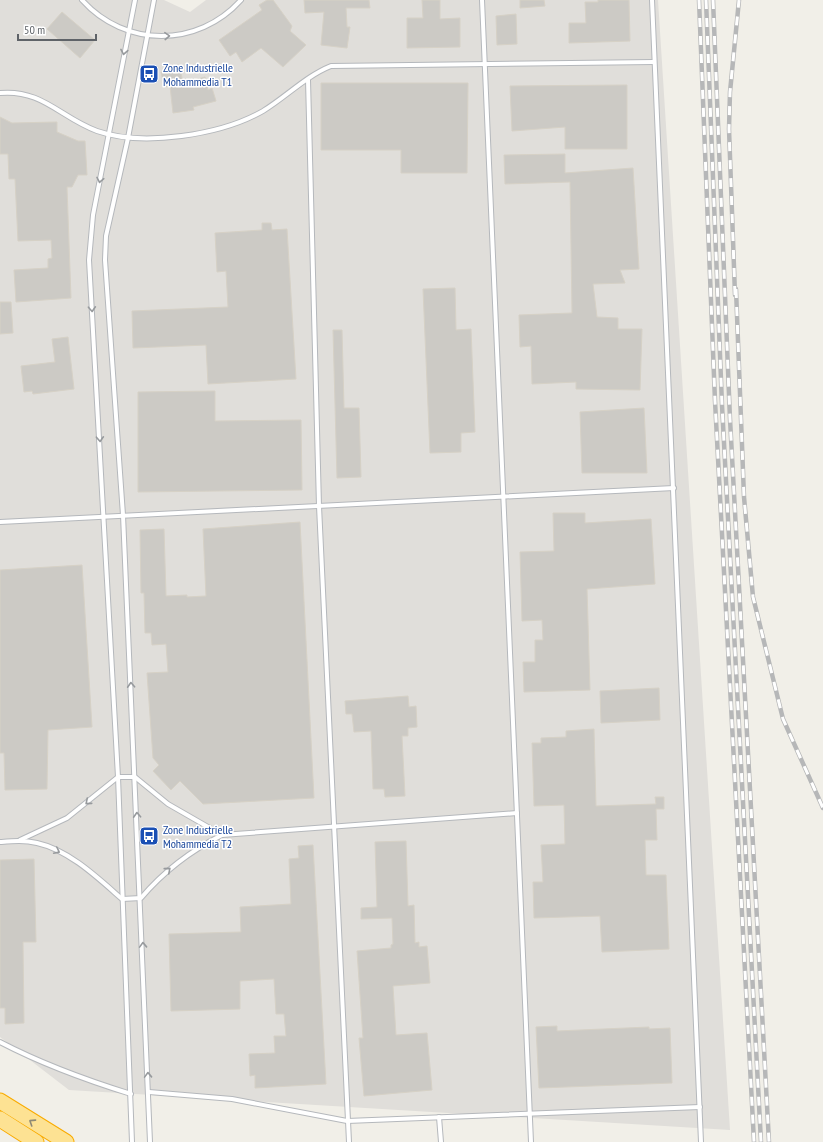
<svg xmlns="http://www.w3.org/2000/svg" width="823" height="1142" viewBox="0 0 823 1142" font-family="'PT Sans Narrow',sans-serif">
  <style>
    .industrial { fill: #e0deda }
    .building { fill: #cccac5; stroke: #d6d1c6 }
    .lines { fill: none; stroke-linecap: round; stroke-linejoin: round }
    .service-casing { stroke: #b5b8bc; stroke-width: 6 }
    .motorway-casing { stroke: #f9ab00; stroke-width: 17 }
    .service { stroke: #fff; stroke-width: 4 }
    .motorway { stroke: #fde293; stroke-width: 15 }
    .rail-casing { stroke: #b6b7b8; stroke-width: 4.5 }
    .rail { stroke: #fff; stroke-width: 3; stroke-dasharray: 9; stroke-linecap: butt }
    .oneway { stroke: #979a9d }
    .oneway2 { stroke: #8e8975 }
    .labels { text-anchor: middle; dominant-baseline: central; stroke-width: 3; stroke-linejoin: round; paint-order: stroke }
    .transit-label { font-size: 12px; fill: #164399; stroke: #fff; text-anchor: start }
  </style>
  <rect width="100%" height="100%" fill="#f1efe8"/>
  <polygon class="industrial" points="0,0 164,0 190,12 206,0 658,0 730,1130 69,1090 0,1037"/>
  <g class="building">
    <polygon points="267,0 273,0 292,26 290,31 306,45 283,67 261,48 242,62 236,52 230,56 219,40 262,10 259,5"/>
    <polygon points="304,0 369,0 370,8 346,8 347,27 350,27 347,48 321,45 324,12 305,13"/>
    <polygon points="422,0 440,0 440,19 460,18 460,47 407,48 407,18 423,18"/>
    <polygon points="520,0 544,0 545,6 520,8"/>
    <polygon points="598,0 629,0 630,41 569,43 569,23 586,23 585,2 598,2"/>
    <polygon points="62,12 95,40 80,58 47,29"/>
    <polygon points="516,14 517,44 497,45 496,16"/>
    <polygon points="180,68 183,83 205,77 208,90 212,88 216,101 193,107 194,110 173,113 170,86 164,87 161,72"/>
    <polygon points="321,83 468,83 467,173 401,173 401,150 321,150"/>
    <polygon points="627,85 627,149 565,149 565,127 512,131 510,86"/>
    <polygon points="0,117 12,123 57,122 57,132 78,141 85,141 87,175 78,175 72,187 67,187 71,298 16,302 14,270 48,268 48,259 52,258 51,240 18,241 15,179 9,179 8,154 0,154"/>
    <polygon points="565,154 565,173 633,168 639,269 620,270 625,283 593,284 597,317 618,318 618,329 642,329 640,390 576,389 576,382 532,384 531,346 520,347 519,315 572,313 570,182 505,184 504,155"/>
    <polygon points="262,223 271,223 272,230 287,229 296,379 208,384 206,345 133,348 132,311 228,307 226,271 217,272 215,233 262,230"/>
    <polygon points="455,288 456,330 471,329 475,432 461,433 461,452 430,453 423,289"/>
    <polygon points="0,302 11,302 13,333 0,334"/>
    <polygon points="333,330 342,330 344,408 359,408 361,477 337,478"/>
    <polygon points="68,337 74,389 33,394 32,391 24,392 21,366 55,362 52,339"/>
    <polygon points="215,391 215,421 301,420 302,490 138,492 138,392"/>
    <polygon points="644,408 647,473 582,473 580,412"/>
    <polygon points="553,513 585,513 585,523 651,519 655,584 587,589 590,690 524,692 523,662 535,662 535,640 543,640 542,620 522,621 520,552 554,551"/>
    <polygon points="300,522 314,798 203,804 180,781 171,790 153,771 159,765 153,758 147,673 168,672 166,644 152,645 151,633 145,633 144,593 141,593 140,530 164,529 166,596 187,595 187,597 206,596 203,529"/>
    <polygon points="82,565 92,727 48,730 47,789 5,790 4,753 0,753 0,570"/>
    <polygon points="659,688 660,720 601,723 600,691"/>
    <polygon points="408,696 409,707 416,706 417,727 408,728 408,736 402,736 405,796 385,797 384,789 373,789 371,731 354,732 352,714 346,714 345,701"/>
    <polygon points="594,729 596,806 656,804 655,797 664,797 664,809 656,809 657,840 645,840 646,875 666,875 669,949 602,952 600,916 534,918 533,882 543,882 541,845 565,844 564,805 534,806 532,743 541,743 541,738 566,737 566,731"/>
    <polygon points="406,841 408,906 414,905 415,943 419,942 419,947 427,946 430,983 393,986 396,1035 427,1033 432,1090 364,1096 359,1038 363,1038 357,951 391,948 391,945 393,944 392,918 361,919 361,908 377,907 375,842"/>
    <polygon points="313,845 326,1084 255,1088 255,1075 250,1076 249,1054 275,1053 274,1036 286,1036 284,1014 276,1014 274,979 240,981 240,1009 171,1011 169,934 241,932 240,907 291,904 289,859 299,858 298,846"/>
    <polygon points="34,859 36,942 23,942 24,1023 5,1024 5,1008 0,1008 0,860"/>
    <polygon points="557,1026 557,1031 649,1027 649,1029 670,1028 672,1083 539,1088 536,1027"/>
  </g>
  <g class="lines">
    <defs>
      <g id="service">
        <path d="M82,0C125,48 198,48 241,0"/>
        <polyline points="482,0 531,1142"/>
        <polyline points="652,0 701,1142"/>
        <polyline points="308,80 319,506 349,1142"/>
        <path d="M0,93C42,89 61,118 97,131C143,147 221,135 263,111C286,97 306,76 331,66L654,62"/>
        <polyline points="0,522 674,488"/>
        <polyline points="20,840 67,818 118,777 135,777 168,804 222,835"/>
        <path d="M0,842C13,841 24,840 37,843C69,850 98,878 122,899L141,898C164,871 190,851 222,835L517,813"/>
        <path d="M0,1042C42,1064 86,1080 131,1094"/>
        <polyline points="149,1092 232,1099 347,1121 700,1107"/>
        <polyline points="439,1117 441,1142"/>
        <polyline points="132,1142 118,777 89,260 93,215 135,0"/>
        <polyline points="150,1142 123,515 105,260 106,236 128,138 154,0"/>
      </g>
      <g id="motorway">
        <polyline points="0,1101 66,1142"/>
        <polyline points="0,1119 36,1142"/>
      </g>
    </defs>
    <use href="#service" class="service-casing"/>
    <use href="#motorway" class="motorway-casing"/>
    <use href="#service" class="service"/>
    <use href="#motorway" class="motorway"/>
    <defs>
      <g id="rail">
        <polyline points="699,0 715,401 754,1142"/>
        <polyline points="706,0 722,405 761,1142"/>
        <polyline points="713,0 730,419 769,1142"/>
        <polyline points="736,289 744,497 753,597 783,719 823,808"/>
        <polyline points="735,295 729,129 730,92 739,0"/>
      </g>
    </defs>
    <use href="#rail" class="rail-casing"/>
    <use href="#rail" class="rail"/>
  </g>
  <defs><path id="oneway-chevron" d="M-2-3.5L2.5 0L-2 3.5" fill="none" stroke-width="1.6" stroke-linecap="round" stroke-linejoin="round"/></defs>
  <g class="oneway">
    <use href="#oneway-chevron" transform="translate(167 36) rotate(-3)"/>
    <use href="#oneway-chevron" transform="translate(124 52) rotate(100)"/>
    <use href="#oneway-chevron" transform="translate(100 180) rotate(101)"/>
    <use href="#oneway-chevron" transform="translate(92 309) rotate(87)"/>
    <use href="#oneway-chevron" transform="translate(100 439) rotate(87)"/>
    <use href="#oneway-chevron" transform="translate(131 685) rotate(-93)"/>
    <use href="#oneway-chevron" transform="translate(88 802) rotate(140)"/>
    <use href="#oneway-chevron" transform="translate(137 815) rotate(-93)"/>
    <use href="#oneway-chevron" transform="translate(57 851) rotate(27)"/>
    <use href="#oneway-chevron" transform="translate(168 870) rotate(-41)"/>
    <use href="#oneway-chevron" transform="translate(143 945) rotate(-92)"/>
    <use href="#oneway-chevron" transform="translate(148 1075) rotate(-92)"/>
  </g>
  <use class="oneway2" href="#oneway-chevron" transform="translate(32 1122) rotate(-147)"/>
  <defs>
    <symbol id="bus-square" viewBox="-11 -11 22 22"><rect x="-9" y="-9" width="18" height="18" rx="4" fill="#1a4fb4" stroke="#fff"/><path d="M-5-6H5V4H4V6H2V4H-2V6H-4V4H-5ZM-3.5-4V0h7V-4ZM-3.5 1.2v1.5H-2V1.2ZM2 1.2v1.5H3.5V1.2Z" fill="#fff"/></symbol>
  </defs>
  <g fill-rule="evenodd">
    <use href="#bus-square" x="138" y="63" width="22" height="22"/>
    <use href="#bus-square" x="138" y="825" width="22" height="22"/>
  </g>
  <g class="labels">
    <g class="transit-label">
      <text x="163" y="67">Zone Industrielle<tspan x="163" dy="14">Mohammedia T1</tspan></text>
      <text x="163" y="829">Zone Industrielle<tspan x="163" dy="14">Mohammedia T2</tspan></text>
    </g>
  </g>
  <path d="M18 34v6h78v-6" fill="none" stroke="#5f6368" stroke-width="2"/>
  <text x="24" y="34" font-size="12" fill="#5f6368" stroke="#ffffff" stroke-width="3" paint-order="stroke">50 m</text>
</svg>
